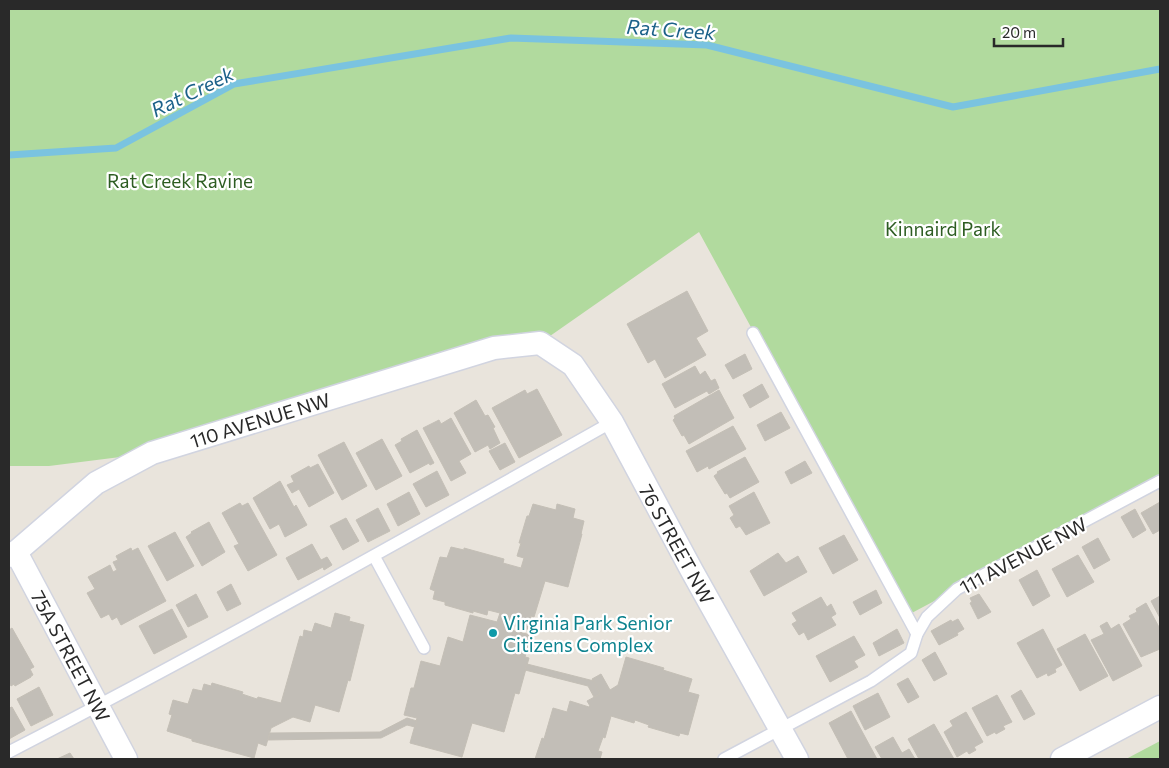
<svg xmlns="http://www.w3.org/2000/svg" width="1169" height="768" viewBox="0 0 1169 768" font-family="Commissioner,sans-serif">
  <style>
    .green { fill: #b1da9e }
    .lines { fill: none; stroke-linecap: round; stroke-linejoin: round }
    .stream { stroke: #7ac3e0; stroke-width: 7 }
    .building { fill: #c2beb7; stroke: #c4bfb6 }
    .lane-casing { stroke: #d1d4e0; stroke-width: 14 }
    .street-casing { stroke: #d1d4e0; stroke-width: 25 }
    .lane { stroke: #fff; stroke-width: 11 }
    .street { stroke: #fff; stroke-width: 22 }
    .culture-dot { fill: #0f9aa8; stroke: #fff; stroke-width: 2 }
    .labels { text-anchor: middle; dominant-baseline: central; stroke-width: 4.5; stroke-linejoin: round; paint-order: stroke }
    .park-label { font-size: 19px; fill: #2d5d22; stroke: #fff }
    .street-label { font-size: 19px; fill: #292929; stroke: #fff }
    .culture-label { font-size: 19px; fill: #0d838f; stroke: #fff; text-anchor: start }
    .water-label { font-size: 20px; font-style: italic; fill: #1c6189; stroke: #fff }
  </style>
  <rect width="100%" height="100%" fill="#e9e4dc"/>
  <g class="green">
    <polygon points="9,9 1160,9 1160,481 908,615 699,232 540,343 152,453 49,466 9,466"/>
    <polygon points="1160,741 1160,759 1126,759"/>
  </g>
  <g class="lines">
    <polyline class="stream" points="9,155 116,148 234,84 511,38 707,45 953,107 1160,69"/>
  </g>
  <g class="building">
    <polygon points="687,291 708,331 696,338 706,355 665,378 655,359 648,363 627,324"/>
    <polygon points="745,354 752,369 733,379 725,365"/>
    <polygon points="695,366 700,375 705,371 711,381 715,379 719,388 709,394 707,391 675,408 662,384"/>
    <polygon points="762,384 769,397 750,408 743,395"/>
    <polygon points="537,389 562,435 519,458 492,408 525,390 527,394"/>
    <polygon points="719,390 734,418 689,444 684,435 682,436 673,420 675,418 674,416"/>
    <polygon points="476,400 485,416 488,415 495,427 493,428 500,443 490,449 488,445 475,452 454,413"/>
    <polygon points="781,412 790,428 765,441 757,425"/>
    <polygon points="451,418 471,454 459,461 466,473 451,481 423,428 439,420 441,424"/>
    <polygon points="733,426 746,449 709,469 708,466 697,472 686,451"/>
    <polygon points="417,430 434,463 430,465 429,463 410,473 395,445 402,441 401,439"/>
    <polygon points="382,439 402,476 376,490 356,453"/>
    <polygon points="344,442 367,486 342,500 318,455"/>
    <polygon points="505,443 515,462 500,470 489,451"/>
    <polygon points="745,457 759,482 730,498 727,493 725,494 714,476 718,473 717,472"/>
    <polygon points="805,461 812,473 791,484 785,472"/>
    <polygon points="318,464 334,493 309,507 299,489 292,493 287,485 294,482 291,476 309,466 310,468"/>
    <polygon points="437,471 449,495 426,507 413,484"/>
    <polygon points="280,481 294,507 296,505 307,525 285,537 279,524 270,529 253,498"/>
    <polygon points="409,492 420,514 398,526 387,504"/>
    <polygon points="754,492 770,523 746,535 740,526 736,528 730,518 734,515 729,506"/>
    <polygon points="1160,502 1160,530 1153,534 1141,513"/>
    <polygon points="240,503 242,506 248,503 277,555 248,571 234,546 239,544 222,513"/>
    <polygon points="533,504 556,510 557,504 575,509 573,518 584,521 581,534 582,534 568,587 545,581 534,617 531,616 527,630 506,623 507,629 531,635 525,657 529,658 519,694 515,693 504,732 472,723 462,757 410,743 417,718 404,715 411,688 414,688 421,661 440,666 448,637 463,642 470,615 497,622 500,613 488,610 487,615 473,611 473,613 445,605 445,602 433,599 435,591 430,589 440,557 447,558 451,547 464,550 464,548 504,559 503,563 521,568 524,558 517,556 521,543 519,543 527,516 529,516"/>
    <polygon points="378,508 390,531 368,542 356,520"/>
    <polygon points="1135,509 1146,530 1133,538 1121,517"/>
    <polygon points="346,518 359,541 343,550 330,526"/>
    <polygon points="209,522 225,552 202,566 186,537 192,533 191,532"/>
    <polygon points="175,532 194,566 167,581 148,546"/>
    <polygon points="844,535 858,560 833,574 819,548"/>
    <polygon points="1098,538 1110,560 1094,569 1082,547"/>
    <polygon points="312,544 321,560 327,557 332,565 324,570 323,567 298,580 286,558"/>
    <polygon points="131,548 132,551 138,548 166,601 121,625 117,617 112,620 109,614 101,618 87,593 95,589 88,577 110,565 113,572 117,570 113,562 118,560 116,556"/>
    <polygon points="778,553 786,563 798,556 807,572 764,596 750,571"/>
    <polygon points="1078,555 1094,582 1067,597 1052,569"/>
    <polygon points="1037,570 1050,596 1033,606 1019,580"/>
    <polygon points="231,584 241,604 227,611 217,592"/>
    <polygon points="876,590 882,603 860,615 853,602"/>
    <polygon points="196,594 208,617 188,627 176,605"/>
    <polygon points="979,594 991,612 978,619 970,603 972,602 970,598"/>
    <polygon points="1160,596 1160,618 1151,601"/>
    <polygon points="821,597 827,607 831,604 836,614 831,617 836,625 808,640 804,632 799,635 792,624 797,621 792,613"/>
    <polygon points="1146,603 1160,629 1160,644 1159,645 1160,649 1141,657 1123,624 1131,619 1129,616 1137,612 1136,609"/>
    <polygon points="172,609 187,637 154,654 139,626"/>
    <polygon points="335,613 350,617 349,621 364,625 350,681 348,680 339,712 315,705 310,722 293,717 271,728 266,746 258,743 254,758 192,741 192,739 167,731 172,715 169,714 173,700 188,704 193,689 202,691 204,684 211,686 212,683 243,692 242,694 257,699 258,697 281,703 300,636 303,637 304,630 312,632 315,623 331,628"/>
    <polygon points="958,619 964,629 957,633 958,635 939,645 931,631 951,620 952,622"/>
    <polygon points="1107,622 1111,629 1119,624 1142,666 1113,681 1091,640 1104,634 1100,626"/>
    <polygon points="12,628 34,667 30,669 33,675 31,676 31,677 15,686 14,684 11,686 9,682 9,630"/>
    <polygon points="897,629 904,643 879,656 873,643"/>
    <polygon points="1043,629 1062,665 1055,669 1056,672 1048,676 1047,673 1037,678 1017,643"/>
    <polygon points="1085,634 1108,676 1080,691 1057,649"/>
    <polygon points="854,636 865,655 854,661 858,667 830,682 816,656"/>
    <polygon points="935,652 947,674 934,681 922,660"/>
    <polygon points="626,657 664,668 663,670 692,679 688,692 699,695 688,735 680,733 679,736 648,727 649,725 635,720 634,723 611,716 605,738 603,737 598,751 602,752 600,759 535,759 542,738 544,739 553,708 567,712 570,701 589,707 590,706 587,701 600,694 592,679 601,674 610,690 618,685"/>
    <polygon points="527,664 594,681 600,694 594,697 588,686 525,670"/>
    <polygon points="908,678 919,697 908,703 897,684"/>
    <polygon points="39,687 53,715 31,726 17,699"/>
    <polygon points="1021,690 1035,714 1024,720 1011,696"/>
    <polygon points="878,693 890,717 865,730 853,706"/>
    <polygon points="997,695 1012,722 1003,726 1005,729 996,734 995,732 987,736 972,708"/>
    <polygon points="12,707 25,730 9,739 9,708"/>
    <polygon points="851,711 877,759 848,759 829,723"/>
    <polygon points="966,712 983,742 974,747 976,750 969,754 967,751 957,757 944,732 953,726 950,721"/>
    <polygon points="407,718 417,721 415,727 407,725 381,738 268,740 270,733 380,732"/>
    <polygon points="934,724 954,759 919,759 908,739"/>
    <polygon points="893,737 902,753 909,749 915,759 882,759 875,747"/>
    <polygon points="70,753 74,759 57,759"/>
  </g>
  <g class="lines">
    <defs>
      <g id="lane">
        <polyline points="753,333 917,634"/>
        <polyline points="374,556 424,648"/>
        <path d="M9,752C212,647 412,535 612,422"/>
        <polyline points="724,759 871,681 911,653 917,634 927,617 957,589 1160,481"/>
      </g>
      <g id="street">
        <polyline points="16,552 126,759"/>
        <polyline points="9,556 16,552 96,483 152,453 494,348 540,343 573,365 612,422 692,571 797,759"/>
        <polyline points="1062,759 1160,707"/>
      </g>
    </defs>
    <use href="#lane" class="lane-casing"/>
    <use href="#street" class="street-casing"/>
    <use href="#lane" class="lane"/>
    <use href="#street" class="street"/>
  </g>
  <circle class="culture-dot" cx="493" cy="633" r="5"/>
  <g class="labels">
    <g class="park-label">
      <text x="180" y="180">Rat Creek Ravine</text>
      <text x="943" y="228">Kinnaird Park</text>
    </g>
    <g class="street-label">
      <text transform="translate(260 420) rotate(-17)">110 AVENUE NW</text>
      <text transform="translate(677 544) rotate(61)">76 STREET NW</text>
      <text transform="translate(1023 555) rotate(-28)">111 AVENUE NW</text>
      <text transform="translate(71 656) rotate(62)">75A STREET NW</text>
    </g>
    <g class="culture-label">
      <text x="503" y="622">Virginia Park Senior<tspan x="503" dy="22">Citizens Complex</tspan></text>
    </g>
    <g class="water-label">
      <text transform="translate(671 29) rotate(4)">Rat Creek</text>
      <text transform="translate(192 91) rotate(-26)">Rat Creek</text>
    </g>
  </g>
  <rect width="1169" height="768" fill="none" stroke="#292929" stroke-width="20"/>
  <path d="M994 38v8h69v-8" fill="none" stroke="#292929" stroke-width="2.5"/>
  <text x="1002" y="38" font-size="15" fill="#292929" stroke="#ffffff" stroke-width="4" paint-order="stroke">20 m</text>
</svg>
